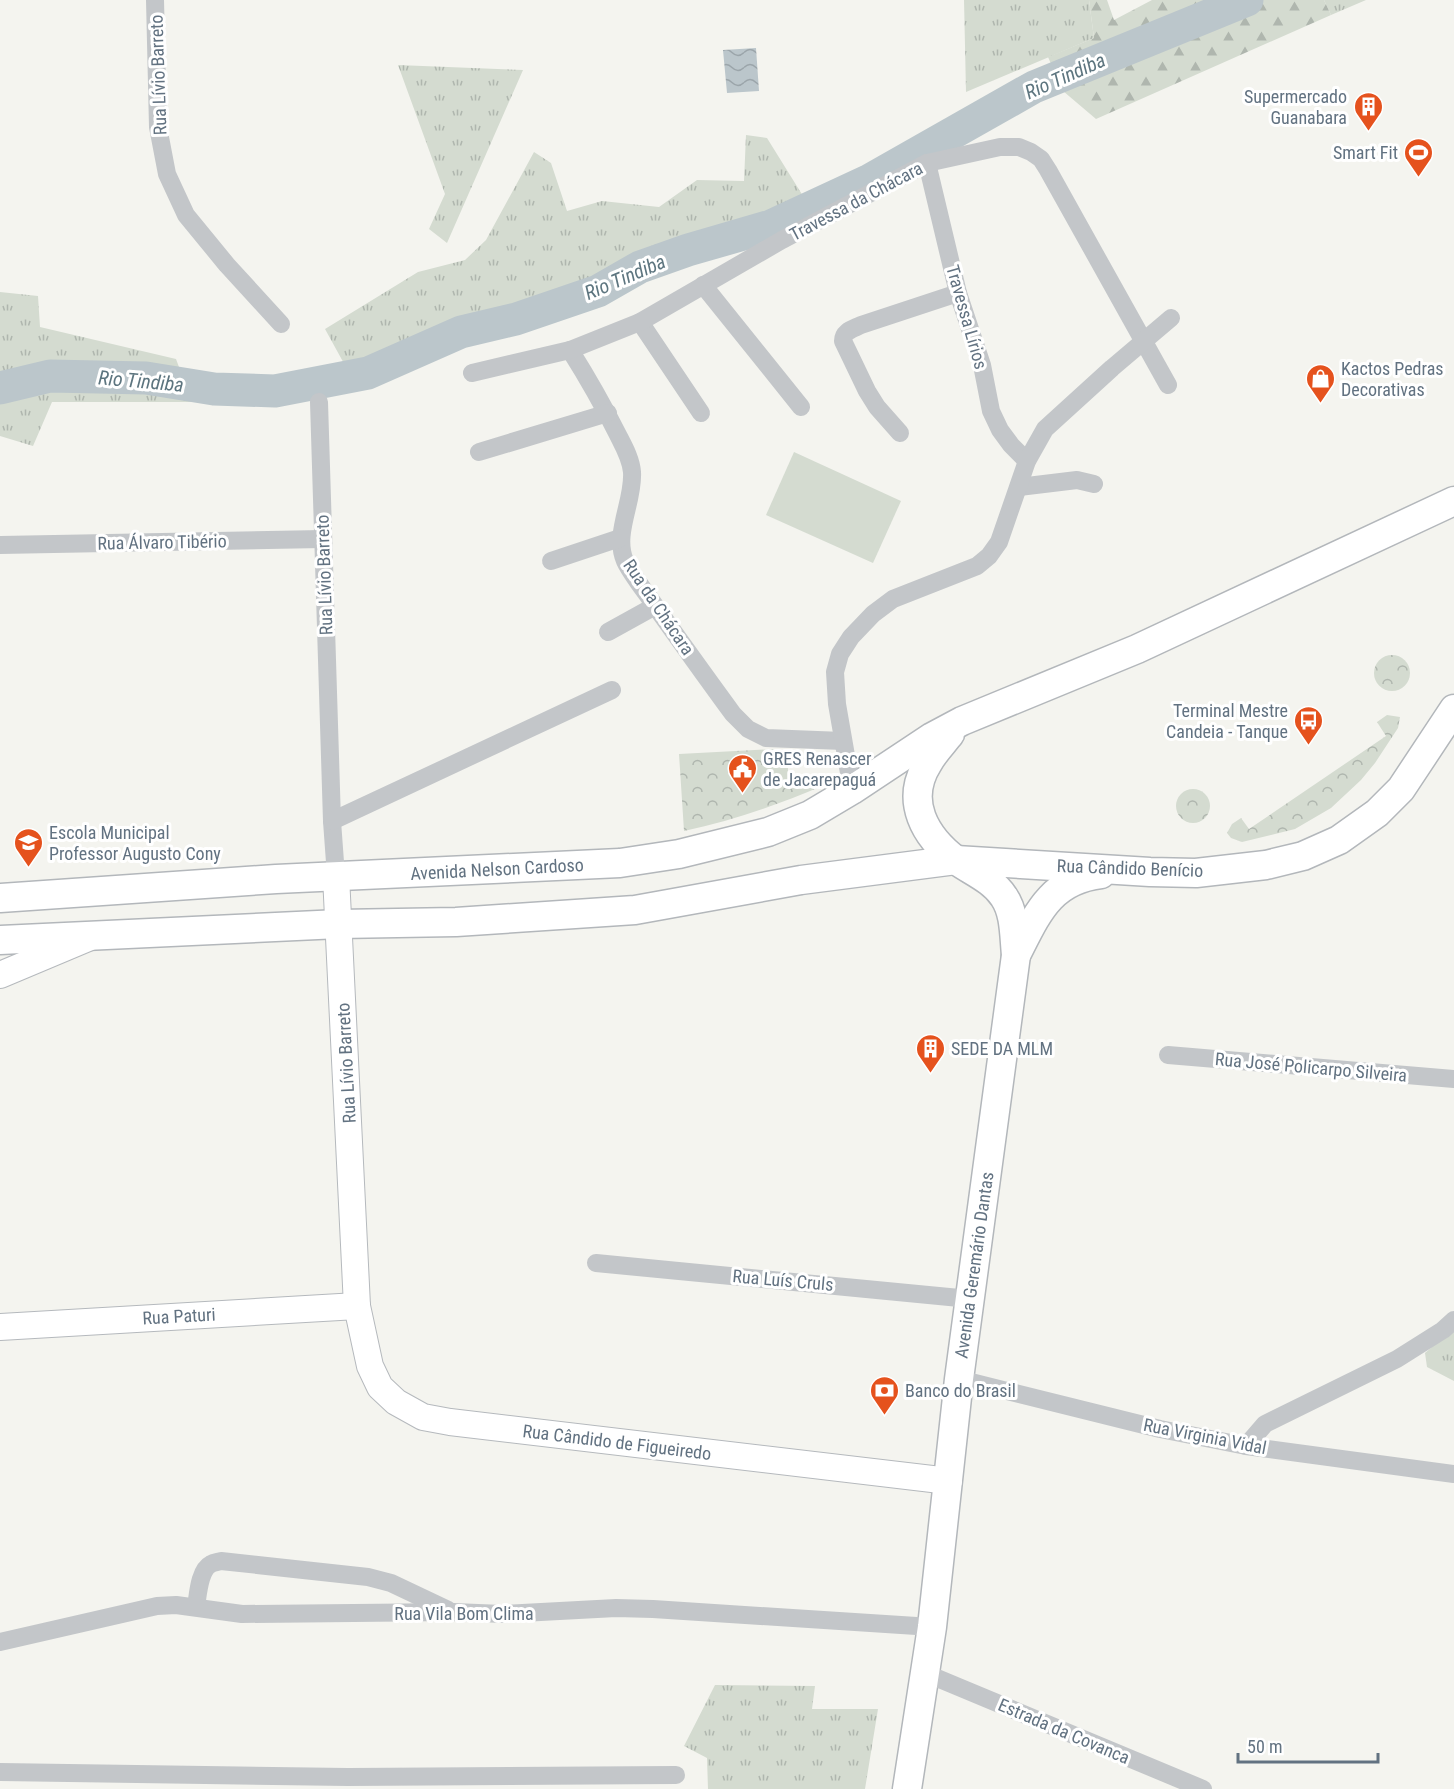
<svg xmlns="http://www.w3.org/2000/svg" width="1454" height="1789" viewBox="0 0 1454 1789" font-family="'Roboto Condensed',sans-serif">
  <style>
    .grass { fill: url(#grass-tufts) }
    .forest { fill: url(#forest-firs) }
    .park { fill: url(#park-crowns) }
    .garden { fill: #d4dbd0 }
    .water { fill: url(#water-waves) }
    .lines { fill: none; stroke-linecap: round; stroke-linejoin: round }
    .river { stroke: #bbc6cb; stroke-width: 33 }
    .secondary-casing { stroke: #b5b9bd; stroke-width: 28 }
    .primary-casing { stroke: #b3b7bb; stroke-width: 31 }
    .street { stroke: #c3c6c9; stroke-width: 18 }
    .secondary { stroke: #fff; stroke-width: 26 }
    .primary { stroke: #fff; stroke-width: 28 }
    .labels { text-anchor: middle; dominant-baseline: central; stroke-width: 6; stroke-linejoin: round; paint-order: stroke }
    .street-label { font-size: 18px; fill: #627281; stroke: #fff }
    .poi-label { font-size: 18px; fill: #627281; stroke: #fff; text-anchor: start }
    .water-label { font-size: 20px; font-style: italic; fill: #5d757f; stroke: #fff }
  </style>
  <defs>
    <pattern id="grass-tufts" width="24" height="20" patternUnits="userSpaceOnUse" patternTransform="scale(1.5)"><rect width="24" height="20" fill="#d4dbd0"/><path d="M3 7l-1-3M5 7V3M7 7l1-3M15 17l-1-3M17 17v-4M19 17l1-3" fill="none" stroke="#afb6ae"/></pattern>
    <pattern id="forest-firs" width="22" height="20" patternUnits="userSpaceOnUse" patternTransform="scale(1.5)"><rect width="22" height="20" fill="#d4dbd0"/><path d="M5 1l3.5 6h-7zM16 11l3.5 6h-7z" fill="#afb6ae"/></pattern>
    <pattern id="park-crowns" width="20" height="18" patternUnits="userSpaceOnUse" patternTransform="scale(1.5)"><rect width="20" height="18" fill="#d4dbd0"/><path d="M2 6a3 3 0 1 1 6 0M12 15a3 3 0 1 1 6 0" fill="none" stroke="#afb6ae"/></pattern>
    <pattern id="water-waves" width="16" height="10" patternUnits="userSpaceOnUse" patternTransform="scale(1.5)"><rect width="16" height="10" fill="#bbc6cb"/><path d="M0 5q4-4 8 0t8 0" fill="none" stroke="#9ba5aa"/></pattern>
  </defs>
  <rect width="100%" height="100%" fill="#f4f4ef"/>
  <g class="grass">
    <polygon points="964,0 1089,0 1094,38 966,92"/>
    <polygon points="1324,0 1366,0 1331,15"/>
    <polygon points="398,65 523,70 447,243 429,229 445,194"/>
    <polygon points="746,135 767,138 803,196 534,308 456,327 374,364 347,369 325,329 418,272 465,260 486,240 534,152 551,163 567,211 602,201 659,207 697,180 744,181"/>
    <polygon points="0,292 38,296 40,327 176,359 192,402 52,402 33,446 0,436"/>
    <polygon points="1454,1328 1454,1381 1427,1367 1425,1353"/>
    <polygon points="715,1685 815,1686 812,1709 878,1709 865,1789 708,1789 707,1758 684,1746"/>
  </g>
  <polygon class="forest" points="1089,0 1107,0 1114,20 1152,0 1324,0 1331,15 1096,119 1063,91 1048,57 1094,38"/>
  <g class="park">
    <circle cx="1392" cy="673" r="18"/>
    <polygon points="1387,715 1400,717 1398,728 1375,763 1361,780 1331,808 1295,829 1242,842 1231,838 1227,833 1232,824 1241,818 1249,829 1386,736 1377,722"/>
    <path d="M774,749L788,760V788L822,786C777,805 732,821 684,831L679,754Z"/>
    <circle cx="1193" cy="806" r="17"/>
  </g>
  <polygon class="garden" points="794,452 901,501 873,563 766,515"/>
  <polygon class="water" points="756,48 759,91 727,93 723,50"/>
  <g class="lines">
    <polyline class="river" points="0,388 50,376 146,378 214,389 275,391 368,373 461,332 516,319 598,291 640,267 688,250 771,226 868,181 1034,87 1247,0"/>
    <defs>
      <g id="secondary">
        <polyline points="336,876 357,1306 370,1366 380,1387 396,1402 423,1417 450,1422 949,1481"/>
        <polyline points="0,975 88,938"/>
        <polyline points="0,1327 357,1306"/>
      </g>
      <g id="primary">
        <polyline points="0,898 276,879 620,863 679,854 768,832 810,815 852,790 932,737 962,721 1137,649 1454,501"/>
        <polyline points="0,940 339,924 456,922 635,910 801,880 956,860 1150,872 1196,873 1266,865 1303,856 1339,840 1377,813 1401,789 1454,709"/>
        <path d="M1016,955C1037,914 1050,880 1101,874"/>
        <path d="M907,1789L932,1627L959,1379L1016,955C1014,936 1015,913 1004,897C993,880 973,872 957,861C925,837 904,801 928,763C934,752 943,743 950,734"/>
      </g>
    </defs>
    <use href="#secondary" class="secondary-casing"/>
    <use href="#primary" class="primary-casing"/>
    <g class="street">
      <polyline points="155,0 158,127 167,174 186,215 227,265 281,324"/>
      <polyline points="927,163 958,293 982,365 991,411 1000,430 1011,445 1027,461"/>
      <polyline points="703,285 801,407"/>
      <polyline points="640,322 701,413"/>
      <path d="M570,350C587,377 603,405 617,433C623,445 631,458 632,472C634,501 613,534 625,561C632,576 649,596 658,610C683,645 708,680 733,714L748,729L766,738L843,741"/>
      <polyline points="472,373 570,350 640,322 782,240 927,163 1000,147 1019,147 1031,152 1041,159 1048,170 1168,385"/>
      <polyline points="319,402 332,821 336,876"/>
      <path d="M900,433L877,407L867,391L843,341C843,331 853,329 861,325L958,293"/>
      <polyline points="479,452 608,413"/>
      <polyline points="1019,487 1077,480 1094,484"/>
      <polyline points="0,545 323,539"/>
      <polyline points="551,561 620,538"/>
      <polyline points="608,632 655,606"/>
      <polyline points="852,790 837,704 835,672 840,654 851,637 873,614 893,599 977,566 989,556 999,542 1027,461 1045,429 1112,368 1171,318"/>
      <polyline points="332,821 612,690"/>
      <polyline points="1168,1055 1454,1079"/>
      <polyline points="596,1263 970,1299"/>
      <polyline points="959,1379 1160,1429 1246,1446 1454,1474"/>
      <polyline points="1246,1446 1265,1424 1397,1359 1443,1330 1454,1320"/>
      <path d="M196,1607C198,1595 199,1570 211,1564C214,1562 218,1562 221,1561L368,1577L391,1583L448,1610"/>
      <polyline points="0,1642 157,1606 176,1605 242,1614 453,1612 503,1614 616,1608 653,1609 932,1627"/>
      <polyline points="925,1673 1203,1789"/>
      <polyline points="0,1772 348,1777 676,1775"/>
    </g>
    <use href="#secondary" class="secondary"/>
    <use href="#primary" class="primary"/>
  </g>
  <defs>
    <symbol id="building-pin" viewBox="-11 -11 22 30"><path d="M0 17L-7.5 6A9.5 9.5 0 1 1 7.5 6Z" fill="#e5521d" stroke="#fff"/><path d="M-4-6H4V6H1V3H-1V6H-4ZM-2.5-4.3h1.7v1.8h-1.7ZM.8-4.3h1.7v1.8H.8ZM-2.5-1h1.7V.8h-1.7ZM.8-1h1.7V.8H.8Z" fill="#fff"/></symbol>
    <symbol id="stadium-pin" viewBox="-11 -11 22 30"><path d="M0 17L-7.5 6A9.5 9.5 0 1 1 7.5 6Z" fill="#e5521d" stroke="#fff"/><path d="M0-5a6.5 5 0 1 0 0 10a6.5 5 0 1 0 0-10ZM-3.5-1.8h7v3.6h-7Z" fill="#fff"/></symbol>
    <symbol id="shop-pin" viewBox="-11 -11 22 30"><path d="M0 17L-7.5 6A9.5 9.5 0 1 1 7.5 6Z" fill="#e5521d" stroke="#fff"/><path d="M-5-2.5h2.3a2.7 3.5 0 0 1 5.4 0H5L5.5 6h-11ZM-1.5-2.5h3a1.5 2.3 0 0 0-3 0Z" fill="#fff"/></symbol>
    <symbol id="bus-pin" viewBox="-11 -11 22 30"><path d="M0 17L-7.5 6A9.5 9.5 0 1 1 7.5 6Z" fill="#e5521d" stroke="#fff"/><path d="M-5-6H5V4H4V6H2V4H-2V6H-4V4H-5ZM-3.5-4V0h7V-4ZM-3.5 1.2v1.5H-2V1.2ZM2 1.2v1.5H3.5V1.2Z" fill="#fff"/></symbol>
    <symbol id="civic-pin" viewBox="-11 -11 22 30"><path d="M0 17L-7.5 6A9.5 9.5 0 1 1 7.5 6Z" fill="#e5521d" stroke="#fff"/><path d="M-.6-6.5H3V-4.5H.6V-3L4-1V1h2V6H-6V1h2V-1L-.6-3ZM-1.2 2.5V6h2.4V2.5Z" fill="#fff"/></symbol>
    <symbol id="school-pin" viewBox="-11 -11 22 30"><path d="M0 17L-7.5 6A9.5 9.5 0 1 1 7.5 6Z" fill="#e5521d" stroke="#fff"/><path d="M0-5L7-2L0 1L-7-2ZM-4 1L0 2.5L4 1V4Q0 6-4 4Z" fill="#fff"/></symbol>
    <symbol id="bank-pin" viewBox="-11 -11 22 30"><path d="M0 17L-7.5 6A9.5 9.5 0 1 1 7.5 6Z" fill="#e5521d" stroke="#fff"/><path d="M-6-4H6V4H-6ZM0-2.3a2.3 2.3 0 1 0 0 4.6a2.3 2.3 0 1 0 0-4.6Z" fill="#fff"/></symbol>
  </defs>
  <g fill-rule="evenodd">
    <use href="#building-pin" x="1352" y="90" width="33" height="45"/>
    <use href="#stadium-pin" x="1402" y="136" width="33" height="45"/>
    <use href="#shop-pin" x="1304" y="362" width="33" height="45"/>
    <use href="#bus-pin" x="1292" y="704" width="33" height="45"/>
    <use href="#civic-pin" x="726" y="752" width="33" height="45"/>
    <use href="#school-pin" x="12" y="826" width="33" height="45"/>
    <use href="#building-pin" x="914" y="1032" width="33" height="45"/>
    <use href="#bank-pin" x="868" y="1374" width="33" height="45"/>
  </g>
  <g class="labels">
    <g class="street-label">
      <text transform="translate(158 75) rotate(-92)">Rua Lívio Barreto</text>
      <text transform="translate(856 201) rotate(-28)">Travessa da Chácara</text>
      <text transform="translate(967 317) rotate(74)">Travessa Lírios</text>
      <text transform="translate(162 542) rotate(-1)">Rua Álvaro Tibério</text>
      <text transform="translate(324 575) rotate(-92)">Rua Lívio Barreto</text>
      <text transform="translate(659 607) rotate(56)">Rua da Chácara</text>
      <text transform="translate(1130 868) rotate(2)">Rua Cândido Benício</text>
      <text transform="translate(497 869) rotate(-3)">Avenida Nelson Cardoso</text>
      <text transform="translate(346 1063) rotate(-93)">Rua Lívio Barreto</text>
      <text transform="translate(1311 1067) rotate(5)">Rua José Policarpo Silveira</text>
      <text transform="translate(974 1265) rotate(-82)">Avenida Geremário Dantas</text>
      <text transform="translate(783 1280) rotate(5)">Rua Luís Cruls</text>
      <text transform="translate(179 1316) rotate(-3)">Rua Paturi</text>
      <text transform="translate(1205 1436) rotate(11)">Rua Virginia Vidal</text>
      <text transform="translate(617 1442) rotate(7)">Rua Cândido de Figueiredo</text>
      <text x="464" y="1613">Rua Vila Bom Clima</text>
      <text transform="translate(1064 1731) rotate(23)">Estrada da Covanca</text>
    </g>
    <g class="poi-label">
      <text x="1347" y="96" text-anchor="end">Supermercado<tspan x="1347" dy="21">Guanabara</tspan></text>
      <text x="1398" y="152" text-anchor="end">Smart Fit</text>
      <text x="1341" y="368">Kactos Pedras<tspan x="1341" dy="21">Decorativas</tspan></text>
      <text x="1288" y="710" text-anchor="end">Terminal Mestre<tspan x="1288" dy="21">Candeia - Tanque</tspan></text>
      <text x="763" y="758">GRES Renascer<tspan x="763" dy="21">de Jacarepaguá</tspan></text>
      <text x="49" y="832">Escola Municipal<tspan x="49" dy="21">Professor Augusto Cony</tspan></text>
      <text x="951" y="1048">SEDE DA MLM</text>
      <text x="905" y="1390">Banco do Brasil</text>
    </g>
    <g class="water-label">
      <text transform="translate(1065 76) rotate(-24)">Rio Tindiba</text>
      <text transform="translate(625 277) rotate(-23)">Rio Tindiba</text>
      <text transform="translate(141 381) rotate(5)">Rio Tindiba</text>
    </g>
  </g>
  <path d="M1238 1753v9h140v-9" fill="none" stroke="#627281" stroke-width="3"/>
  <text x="1247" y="1753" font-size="18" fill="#627281" stroke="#ffffff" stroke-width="4.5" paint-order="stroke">50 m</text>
</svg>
